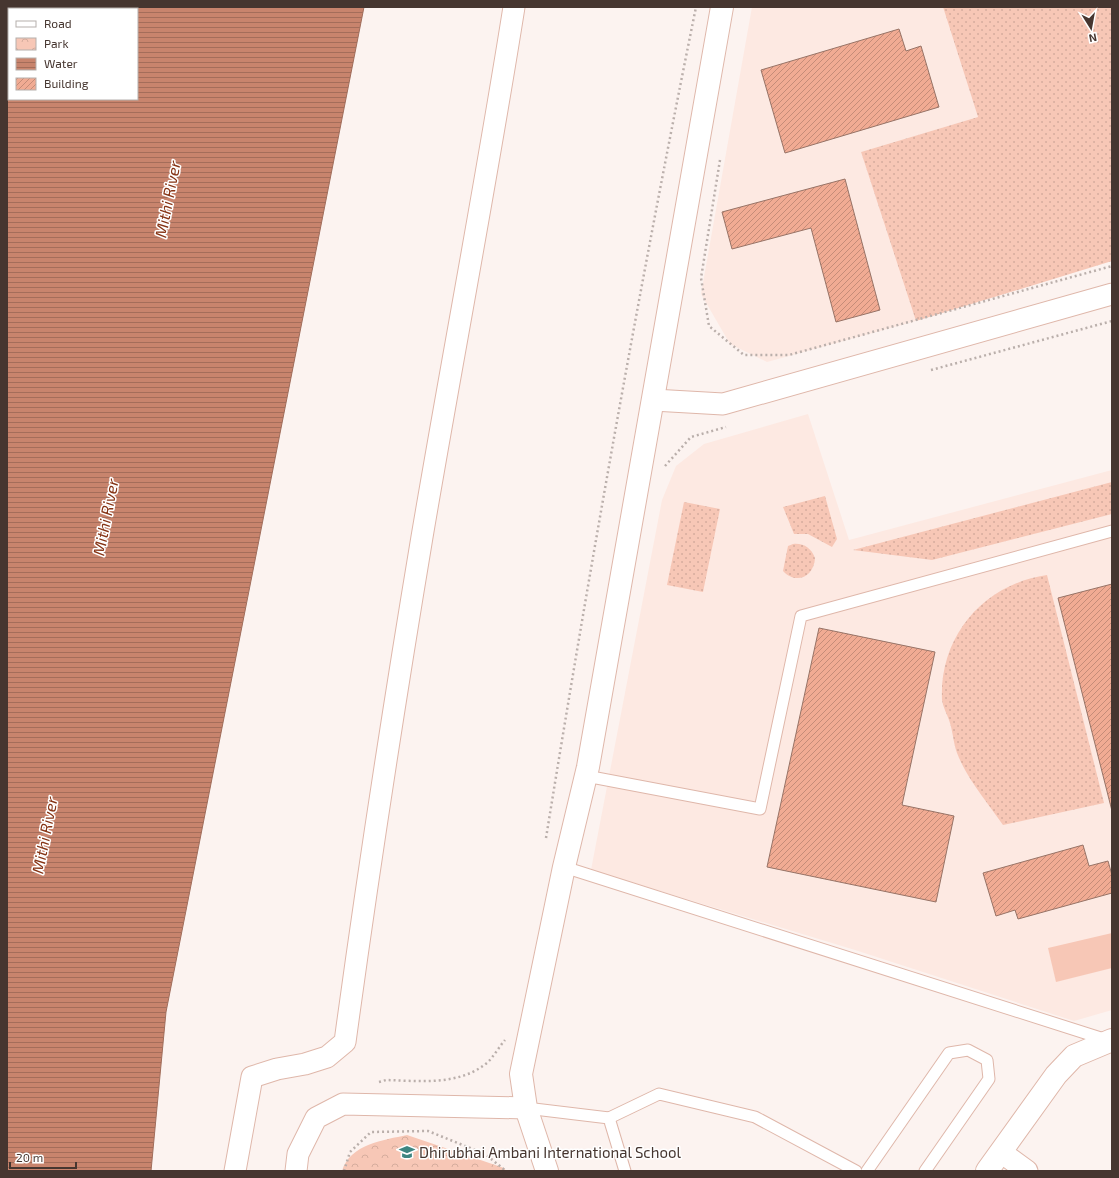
<svg xmlns="http://www.w3.org/2000/svg" width="1119" height="1178" viewBox="0 0 1119 1178" font-family="'Exo 2',sans-serif">
  <style>
    .built { fill: #fde9e2 }
    .grass { fill: url(#grass-dots) }
    .park { fill: url(#park-crowns) }
    .pitch { fill: #f7c7b6 }
    .water { fill: url(#water-rules); stroke: #a16d5b; fill-rule: evenodd }
    .building { fill: url(#building-hatch); stroke: #977366 }
    .lines { fill: none; stroke-linecap: round; stroke-linejoin: round }
    .service-casing { stroke: #dfb7aa; stroke-width: 13 }
    .minor-casing { stroke: #dfb7aa; stroke-width: 23 }
    .tertiary-casing { stroke: #dfb7aa; stroke-width: 24 }
    .path { stroke: #baafab; stroke-width: 2.5; stroke-dasharray: 2 3; stroke-linecap: butt }
    .service { stroke: #fff; stroke-width: 11 }
    .minor { stroke: #fff; stroke-width: 21 }
    .tertiary { stroke: #fff; stroke-width: 22 }
    .labels { text-anchor: middle; dominant-baseline: central; stroke-width: 3; stroke-linejoin: round; paint-order: stroke }
    .poi-label { font-size: 15px; fill: #463630; stroke: #fff; text-anchor: start }
    .water-label { font-size: 16px; font-style: italic; fill: #863415; stroke: #fff }
  </style>
  <defs>
    <pattern id="grass-dots" width="8" height="8" patternUnits="userSpaceOnUse"><rect width="8" height="8" fill="#f7c7b6"/><path d="M2 2h.1M6 6h.1" fill="none" stroke="#d5ac9d" stroke-width="1.8" stroke-linecap="round"/></pattern>
    <pattern id="park-crowns" width="20" height="18" patternUnits="userSpaceOnUse"><rect width="20" height="18" fill="#f7c7b6"/><path d="M2 6a3 3 0 1 1 6 0M12 15a3 3 0 1 1 6 0" fill="none" stroke="#d5ac9d"/></pattern>
    <pattern id="water-rules" width="6" height="5" patternUnits="userSpaceOnUse"><rect width="6" height="5" fill="#c8846d"/><path d="M0 2.5h6" fill="none" stroke="#a46d5a"/></pattern>
    <pattern id="building-hatch" width="6" height="6" patternUnits="userSpaceOnUse"><rect width="6" height="6" fill="#f1ab93"/><path d="M-1 1l2-2M0 6l6-6M5 7l2-2" fill="none" stroke="#c58c78"/></pattern>
  </defs>
  <rect width="100%" height="100%" fill="#fcf3f0"/>
  <g class="built">
    <polygon points="752,7 943,7 978,117 861,152 916,321 767,362 730,344 701,294"/>
    <polygon points="808,414 849,540 1112,470 1112,1010 1074,1021 855,950 591,870 662,500 676,466 704,444"/>
  </g>
  <g class="grass">
    <polygon points="943,7 1112,7 1112,261 916,321 861,152 978,117"/>
    <polygon points="1112,482 1112,514 932,560 853,550"/>
    <polygon points="825,496 837,539 832,547 808,534 794,534 783,507"/>
    <polygon points="684,502 720,509 703,592 667,585"/>
    <path d="M793,544C804,543 811,548 815,558C814,577 796,585 783,571L788,546Z"/>
    <path d="M1047,575L1104,803L1003,825C988,803 967,779 957,753C953,742 953,731 949,720C947,714 943,707 942,700C939,636 984,584 1047,575Z"/>
  </g>
  <path class="park" d="M407,1135L504,1168L506,1171H342C350,1144 384,1140 407,1135Z"/>
  <polygon class="pitch" points="1112,933 1112,968 1056,982 1048,948"/>
  <path class="water" d="M7,7H364L166,1012L151,1171H7ZM9,9H137V99H9Z"/>
  <g class="building">
    <polygon points="899,29 906,51 921,46 939,107 785,153 761,70"/>
    <polygon points="845,179 880,310 836,322 811,228 732,249 722,212"/>
    <polygon points="1112,584 1112,811 1058,598"/>
    <polygon points="819,628 935,652 902,805 954,816 936,902 767,867"/>
    <polygon points="1083,845 1089,866 1108,861 1112,875 1112,893 1018,919 1015,910 996,916 983,873"/>
  </g>
  <g class="lines">
    <defs>
      <g id="service">
        <polyline points="586,776 760,809 801,616 1112,531"/>
        <polyline points="564,867 1107,1040"/>
        <polyline points="526,1108 609,1118 625,1171"/>
        <polyline points="609,1118 659,1094 755,1117 856,1171"/>
        <polyline points="867,1171 949,1053 968,1050 987,1060 989,1079 925,1171"/>
      </g>
      <g id="minor">
        <polyline points="653,400 723,404 1112,294"/>
        <polyline points="1001,1152 1027,1171"/>
        <path d="M235,1171L252,1077L277,1069L305,1064L327,1057L345,1042C368,873 394,705 422,537C452,360 486,184 514,7"/>
        <polyline points="296,1171 298,1154 316,1118 343,1104 526,1108"/>
      </g>
      <g id="tertiary">
        <polyline points="547,1171 526,1108 521,1074 564,867 588,767 722,7"/>
        <polyline points="987,1171 1056,1075 1074,1056 1112,1040"/>
      </g>
    </defs>
    <use href="#service" class="service-casing"/>
    <use href="#minor" class="minor-casing"/>
    <use href="#tertiary" class="tertiary-casing"/>
    <g class="path">
      <polyline points="720,160 701,278 709,326 744,355 789,355 1112,266"/>
      <polyline points="931,370 1112,321"/>
      <polyline points="665,466 691,437 726,427"/>
      <path d="M546,838C591,560 640,283 696,7"/>
      <path d="M379,1082L386,1080C420,1081 460,1086 488,1062C494,1056 499,1047 505,1040"/>
      <polyline points="344,1171 350,1152 371,1132 428,1131 485,1154 506,1171"/>
    </g>
    <use href="#service" class="service"/>
    <use href="#minor" class="minor"/>
    <use href="#tertiary" class="tertiary"/>
  </g>
  <defs>
    <symbol id="school-bare" viewBox="-9 -9 18 18"><path d="M0-5L7-2L0 1L-7-2ZM-4 1L0 2.5L4 1V4Q0 6-4 4Z" fill="#3e8581" stroke="#fff" stroke-width="2.5" paint-order="stroke"/></symbol>
  </defs>
  <g fill-rule="evenodd">
    <use href="#school-bare" x="396" y="1141" width="22" height="22"/>
  </g>
  <g class="labels">
    <g class="poi-label">
      <text x="419" y="1152">Dhirubhai Ambani International School</text>
    </g>
    <g class="water-label">
      <text transform="translate(167 199) rotate(-79)">Mithi River</text>
      <text transform="translate(105 517) rotate(-79)">Mithi River</text>
      <text transform="translate(44 835) rotate(-79)">Mithi River</text>
    </g>
  </g>
  <rect width="1119" height="1178" fill="none" stroke="#463630" stroke-width="16"/>
  <rect x="8" y="8" width="130" height="92" fill="#ffffff" stroke="#b5afac"/>
  <rect x="16" y="21" width="20" height="6" fill="#ffffff" stroke="#b5afac"/>
  <text x="44" y="28" font-size="12" fill="#463630">Road</text>
  <rect x="16" y="38" width="20" height="12" fill="url(#park-crowns)" stroke="#b5afac"/>
  <text x="44" y="48" font-size="12" fill="#463630">Park</text>
  <rect x="16" y="58" width="20" height="12" fill="url(#water-rules)" stroke="#b5afac"/>
  <text x="44" y="68" font-size="12" fill="#463630">Water</text>
  <rect x="16" y="78" width="20" height="12" fill="url(#building-hatch)" stroke="#b5afac"/>
  <text x="44" y="88" font-size="12" fill="#463630">Building</text>
  <g transform="translate(1091 28) rotate(169)" stroke="#ffffff" stroke-width="3" paint-order="stroke">
  <path d="M0-3L7 15L0 10L-7 15Z" fill="#463630"/>
  <text y="-6" font-size="11" font-weight="bold" text-anchor="middle" fill="#463630">N</text>
  </g>
  <path d="M10 1162v6h66v-6" fill="none" stroke="#463630" stroke-width="2"/>
  <text x="16" y="1162" font-size="12" fill="#463630" stroke="#ffffff" stroke-width="3" paint-order="stroke">20 m</text>
</svg>
